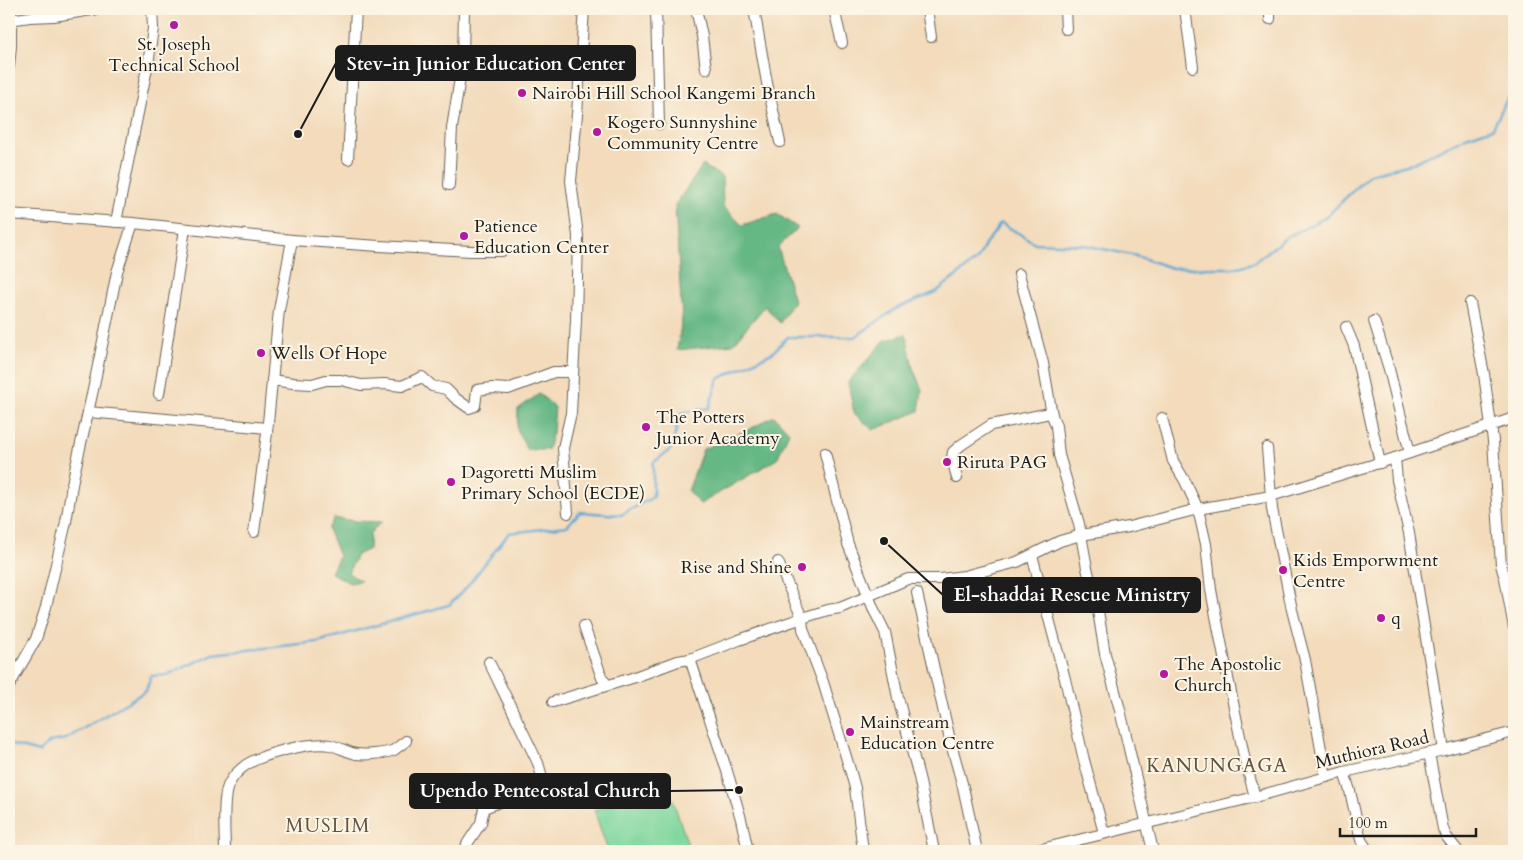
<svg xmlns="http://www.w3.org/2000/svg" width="1523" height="860" viewBox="0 0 1523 860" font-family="Cardo,serif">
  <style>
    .green { fill: #7cd69c; stroke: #4c795c }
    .forest { fill: #65b784; stroke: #406a50 }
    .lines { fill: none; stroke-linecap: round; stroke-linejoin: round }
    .stream { stroke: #5ca6d4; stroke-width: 2.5 }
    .minor-casing { stroke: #675f54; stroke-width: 12 }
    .minor { stroke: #fff; stroke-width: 10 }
    .poi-dot { fill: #b5179e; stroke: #fcf5e5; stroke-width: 2 }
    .labels { text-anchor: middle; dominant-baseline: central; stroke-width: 4; stroke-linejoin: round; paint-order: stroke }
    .poi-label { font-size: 18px; fill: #1c1c1c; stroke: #fcf5e5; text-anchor: start }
    .street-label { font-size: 18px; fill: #1c1c1c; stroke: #fcf5e5 }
    .neighbourhood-label { font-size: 19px; letter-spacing: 1px; fill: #625340; stroke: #fcf5e5 }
    .leader { fill: none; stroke: #1c1c1c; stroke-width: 2 }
    .callout-dot { fill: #1c1c1c; stroke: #fcf5e5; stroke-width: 2 }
    .callout { fill: #1c1c1c; stroke: #1c1c1c; stroke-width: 2 }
    .callout-label { font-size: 19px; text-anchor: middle; font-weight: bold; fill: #fff }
  </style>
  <rect width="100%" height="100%" fill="#fcf5e5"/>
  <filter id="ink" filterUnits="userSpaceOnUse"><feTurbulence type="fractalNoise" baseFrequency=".02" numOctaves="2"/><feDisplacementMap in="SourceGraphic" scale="10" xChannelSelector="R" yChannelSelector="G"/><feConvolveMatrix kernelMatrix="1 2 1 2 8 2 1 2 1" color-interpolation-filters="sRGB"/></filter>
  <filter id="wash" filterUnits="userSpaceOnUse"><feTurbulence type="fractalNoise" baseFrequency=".0096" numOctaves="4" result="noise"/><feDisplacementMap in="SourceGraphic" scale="20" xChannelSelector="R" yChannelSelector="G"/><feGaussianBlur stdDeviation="1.12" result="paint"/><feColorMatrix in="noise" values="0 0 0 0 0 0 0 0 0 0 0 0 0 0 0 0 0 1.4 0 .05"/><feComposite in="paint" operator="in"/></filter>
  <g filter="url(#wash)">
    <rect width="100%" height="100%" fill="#f3dbbc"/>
    <polygon class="green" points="668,785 690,851 608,851 594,810"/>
    <g class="forest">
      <polygon points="703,165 722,177 723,206 742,225 777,214 798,228 778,247 794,301 780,323 765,306 733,344 677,350 682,319 675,205"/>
      <polygon points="906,334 913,368 922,390 919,411 873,430 854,413 848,382 884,341"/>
      <polygon points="539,394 555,407 553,431 548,450 527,450 517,430 518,409"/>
      <polygon points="774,416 789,432 777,459 700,504 688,491 703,449 748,430"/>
      <polygon points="334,518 355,521 382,522 370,533 369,549 357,555 348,573 361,581 350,583 331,573 339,556 328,529"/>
    </g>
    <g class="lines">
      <polyline class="stream" points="9,744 39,752 50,742 66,739 146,691 151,676 167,675 213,654 317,642 449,605 465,589 509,533 567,526 580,512 621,515 653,497 653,463 671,449 681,413 709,408 718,379 772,353 788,337 855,337 897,308 936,292 977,260 985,245 1001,223 1035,243 1084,245 1136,256 1172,268 1234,268 1253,263 1287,237 1325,218 1370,174 1411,164 1466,137 1493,128 1508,97 1514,101"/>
    </g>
  </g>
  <g filter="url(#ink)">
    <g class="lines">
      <defs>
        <g id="minor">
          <polyline points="656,9 659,124"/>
          <polyline points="696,9 702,36 706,69"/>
          <polyline points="754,9 767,83 780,142"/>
          <polyline points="834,9 842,43"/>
          <polyline points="927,9 931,37"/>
          <polyline points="1065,9 1066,29"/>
          <polyline points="1185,9 1193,67"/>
          <polyline points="1270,9 1270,19"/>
          <polyline points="9,20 30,17 54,16 98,9"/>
          <polyline points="9,66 11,46 11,20"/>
          <polyline points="348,159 356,9"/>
          <polyline points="449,185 452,128 463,59 464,9"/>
          <polyline points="9,214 133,223 292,240 379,246 471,251 502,251"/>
          <polyline points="116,222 149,58 153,28 152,9"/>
          <polyline points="1019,274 1043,363 1052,415"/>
          <polyline points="1470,303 1484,374 1493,441 1501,565 1505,578 1514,628"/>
          <polyline points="1374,321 1389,369 1410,453"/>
          <polyline points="1346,327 1354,346 1380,463"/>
          <polyline points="272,380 293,383 312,384 326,380 341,380 361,385 384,384 402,386 422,377 432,386 446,389 455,398 469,408 475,406 477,390 492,388 508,389 554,372 573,372"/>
          <polyline points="159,394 185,229"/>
          <polyline points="88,412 267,428"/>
          <polyline points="1162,418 1173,461 1185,481 1198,509 1206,544 1211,590 1228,678 1244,756 1255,797"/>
          <polyline points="1267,448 1272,509 1292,610 1305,660 1326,777"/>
          <polyline points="825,453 848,544 874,610 885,632 898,698 919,777 934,851"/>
          <polyline points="1395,458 1397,480 1409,533 1444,750"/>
          <polyline points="957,478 952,458 953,452 961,445 991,425 1050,413 1052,415 1056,426 1059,455 1079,524 1087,568 1098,611 1105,654 1120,710 1153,851"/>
          <polyline points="568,513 563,448 571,413 576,320 578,236 571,181 577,114 584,9"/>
          <polyline points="254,532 267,433 279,310 292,240"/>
          <polyline points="1032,555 1065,679 1084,760 1104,833"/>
          <polyline points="778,562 802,618 803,629 823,682 851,773 855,788 863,851"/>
          <polyline points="917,593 950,740 963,787 977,851"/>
          <polyline points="584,626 602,678 607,685"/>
          <polyline points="690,659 727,771 741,819 748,851"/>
          <polyline points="9,686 36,639 46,607 66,522 73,479 93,390 117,272 133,223"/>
          <polyline points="553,702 632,678 678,661 690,659 739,640 802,618 828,610 840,608 908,579 941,579 964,576 1017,562 1060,541 1081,535 1129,527 1198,509 1271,496 1395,458 1514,418"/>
          <polyline points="1429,753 1443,829 1446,836 1458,851"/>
          <polyline points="1344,772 1350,791 1361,840 1368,851"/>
          <path d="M225,851C225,835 222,800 228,786C231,779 236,773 242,768C257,755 311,741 330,745C339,747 347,752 356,754C364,755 386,754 394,750C398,747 402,744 406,741"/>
          <path d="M465,851L467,844L481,823L484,808C495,803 539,790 541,778C542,774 539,767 538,763L489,662"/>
          <polyline points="1033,851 1255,797 1344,772 1444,750 1514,732"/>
        </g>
      </defs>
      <use href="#minor" class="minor-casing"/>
      <use href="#minor" class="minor"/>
    </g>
  </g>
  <g class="poi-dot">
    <circle cx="174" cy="25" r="5"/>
    <circle cx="522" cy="93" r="5"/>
    <circle cx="597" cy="132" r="5"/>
    <circle cx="464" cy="236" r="5"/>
    <circle cx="261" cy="353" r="5"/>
    <circle cx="646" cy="427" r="5"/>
    <circle cx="947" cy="462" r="5"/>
    <circle cx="451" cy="482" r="5"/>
    <circle cx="802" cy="567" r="5"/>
    <circle cx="1283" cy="570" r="5"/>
    <circle cx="1381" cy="618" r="5"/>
    <circle cx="1164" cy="674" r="5"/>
    <circle cx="850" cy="732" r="5"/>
  </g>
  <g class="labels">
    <g class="poi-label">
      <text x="174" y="44" text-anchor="middle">St. Joseph<tspan x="174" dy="21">Technical School</tspan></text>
      <text x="532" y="93">Nairobi Hill School Kangemi Branch</text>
      <text x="607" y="122">Kogero Sunnyshine<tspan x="607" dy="21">Community Centre</tspan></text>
      <text x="474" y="226">Patience<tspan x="474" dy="21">Education Center</tspan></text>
      <text x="271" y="353">Wells Of Hope</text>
      <text x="656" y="417">The Potters<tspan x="656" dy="21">Junior Academy</tspan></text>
      <text x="957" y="462">Riruta PAG</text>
      <text x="461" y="472">Dagoretti Muslim<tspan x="461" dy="21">Primary School (ECDE)</tspan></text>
      <text x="1293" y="560">Kids Emporwment<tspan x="1293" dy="21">Centre</tspan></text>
      <text x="792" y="567" text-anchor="end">Rise and Shine</text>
      <text x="1391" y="618">q</text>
      <text x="1174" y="664">The Apostolic<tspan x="1174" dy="21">Church</tspan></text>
      <text x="860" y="722">Mainstream<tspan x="860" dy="21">Education Centre</tspan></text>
    </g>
    <g class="street-label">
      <text transform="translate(1372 750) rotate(-13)">Muthiora Road</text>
    </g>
    <g class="neighbourhood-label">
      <text x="1217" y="766">KANUNGAGA</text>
      <text x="328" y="826">MUSLIM</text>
    </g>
  </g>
  <path class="leader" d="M298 134L336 63M884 541L943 595M739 790L670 791"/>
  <g class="callout-dot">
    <circle cx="298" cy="134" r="5"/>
    <circle cx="884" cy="541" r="5"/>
    <circle cx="739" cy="790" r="5"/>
  </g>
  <g class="callout">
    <rect x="336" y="46" width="299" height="34" rx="5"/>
    <rect x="943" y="578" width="257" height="34" rx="5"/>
    <rect x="410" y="774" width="260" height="34" rx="5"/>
  </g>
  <g class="callout-label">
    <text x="486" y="70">Stev-in Junior Education Center</text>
    <text x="1072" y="601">El-shaddai Rescue Ministry</text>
    <text x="540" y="797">Upendo Pentecostal Church</text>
  </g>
  <rect width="1523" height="860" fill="none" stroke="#fcf5e5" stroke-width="30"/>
  <path d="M1340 828v8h136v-8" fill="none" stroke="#1c1c1c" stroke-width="2.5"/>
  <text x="1348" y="828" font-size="15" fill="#1c1c1c" stroke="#fcf5e5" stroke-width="4" paint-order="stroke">100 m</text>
</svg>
